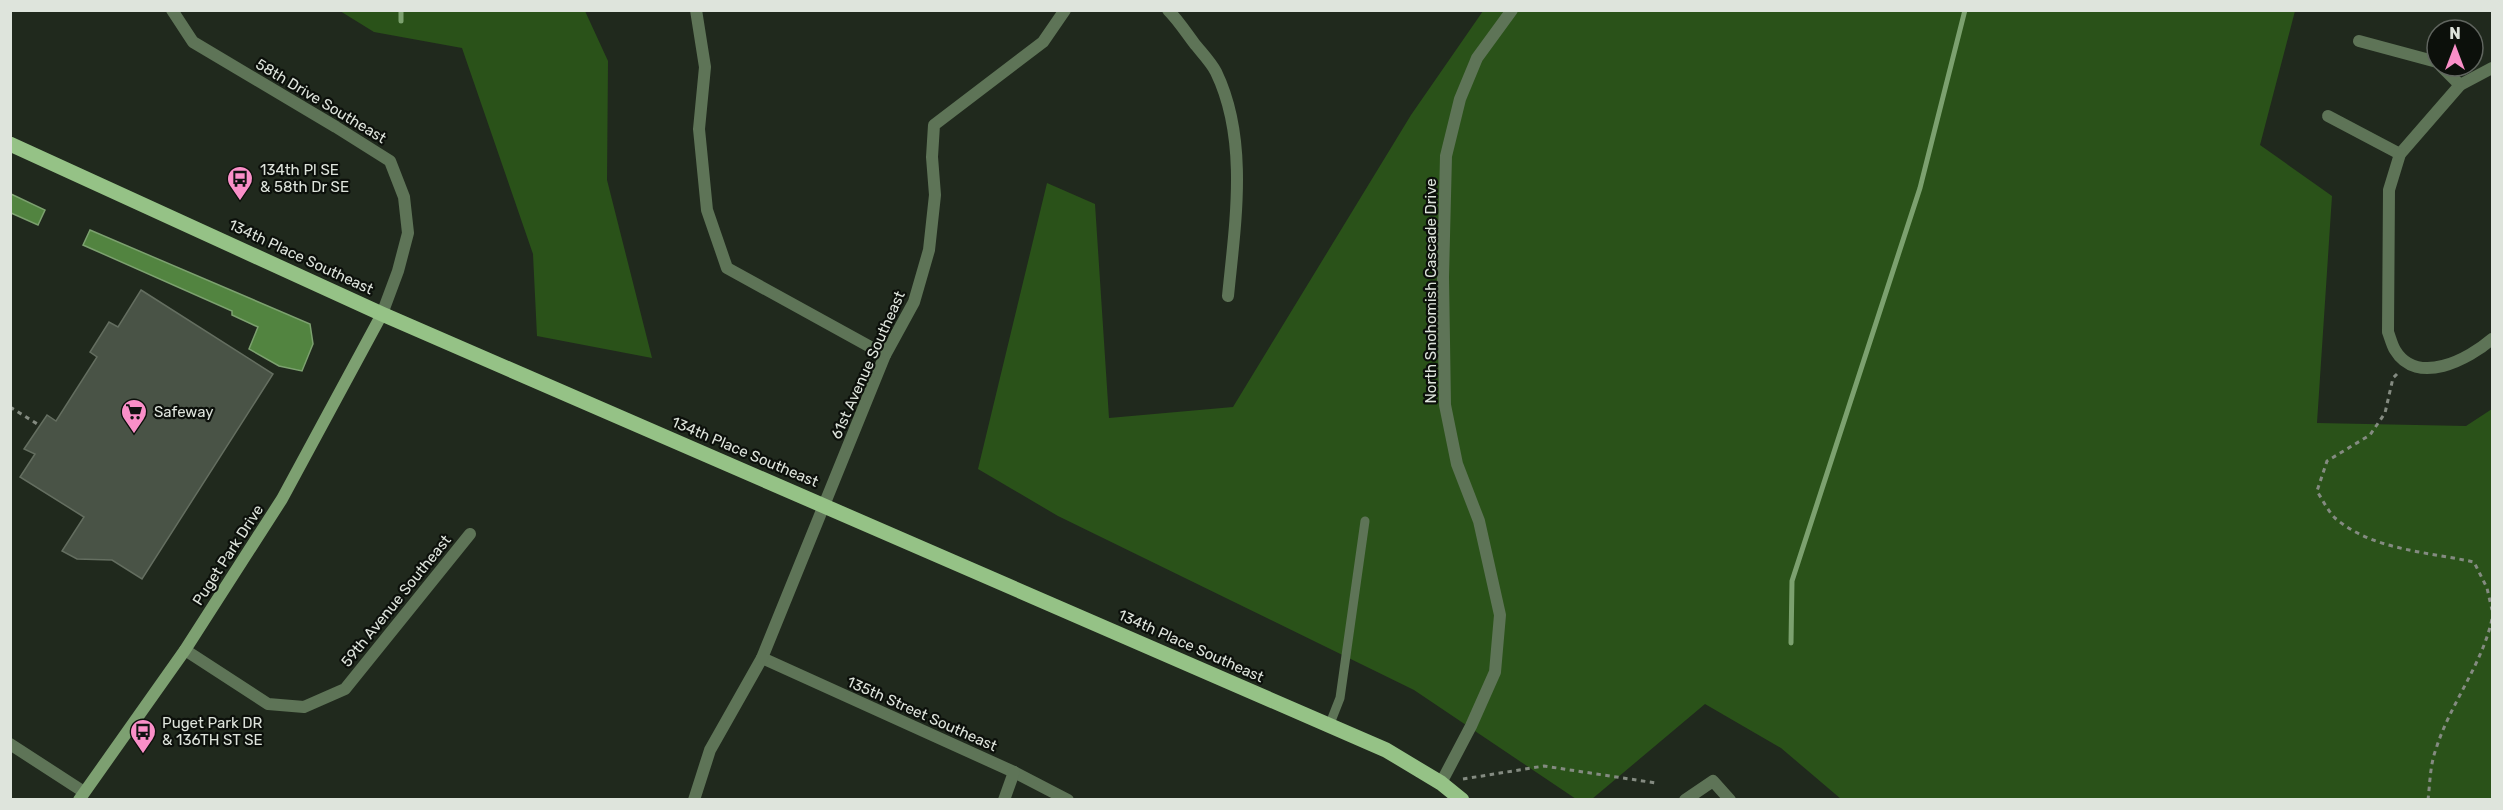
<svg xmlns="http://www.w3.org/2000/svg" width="2503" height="810" viewBox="0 0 2503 810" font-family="Rubik,sans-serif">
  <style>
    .green { fill: #2a5219 }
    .water { fill: #528440; stroke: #7ca16f; stroke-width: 1.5 }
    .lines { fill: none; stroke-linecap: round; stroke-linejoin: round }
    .stream { stroke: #7ca16f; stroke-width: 5 }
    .building { fill: #495346; stroke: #646e60; stroke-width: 1.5 }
    .path { stroke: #848b81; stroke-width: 3; stroke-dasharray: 4.5 4.5; stroke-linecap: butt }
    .lane { stroke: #5e7457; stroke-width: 9 }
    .street { stroke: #5e7457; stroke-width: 12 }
    .secondary { stroke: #7da071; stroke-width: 12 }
    .primary { stroke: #95c286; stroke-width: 15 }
    .labels { text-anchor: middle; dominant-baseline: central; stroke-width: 4.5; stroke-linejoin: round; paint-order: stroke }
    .street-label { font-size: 15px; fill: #dee4dc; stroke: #0c100b }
    .poi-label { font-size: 15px; fill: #dee4dc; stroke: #0c100b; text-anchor: start }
  </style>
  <rect width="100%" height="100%" fill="#20291d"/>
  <g class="green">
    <polygon points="340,11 585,11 608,61 607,180 652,358 537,336 533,254 462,48 374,32"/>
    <polygon points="1483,11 2295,11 2260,145 2332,196 2317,423 2466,426 2492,409 2492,799 1841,799 1781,748 1705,704 1592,799 1576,799 1414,690 1058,516 978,469 1047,183 1095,204 1109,418 1233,407 1411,115"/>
  </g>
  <g class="water">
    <polygon points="11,194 45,210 38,225 11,213"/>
    <polygon points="90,230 310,324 313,344 302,371 279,366 249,349 258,327 232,315 232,311 83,245"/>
  </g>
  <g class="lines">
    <g class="stream">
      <polyline points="401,10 401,21"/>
      <polyline points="1791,643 1792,581 1920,188 1965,10"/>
    </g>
  </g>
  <polygon class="building" points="141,290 273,374 142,579 112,560 77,559 62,551 84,517 20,477 35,454 24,449 47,415 56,421 97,357 90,352 109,322 118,327"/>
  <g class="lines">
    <g class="path">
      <path d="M2397,374L2393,378L2385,413L2370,435L2327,461L2317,491C2322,499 2328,511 2335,518C2372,550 2428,552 2474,562L2487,588L2492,610"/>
      <polyline points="10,407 39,425"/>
      <polyline points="1463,779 1544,766 1656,783"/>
      <path d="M2428,800C2430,783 2430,765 2436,749C2450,704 2482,665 2492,619"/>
    </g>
    <polyline class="lane" points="1329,726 1340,698 1365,521"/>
    <g class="street">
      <polyline points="172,10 193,42 336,127 390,161 404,197 408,233 398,271 382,314"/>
      <polyline points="696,10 705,67 699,129 707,210 727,268 885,355"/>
      <path d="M1168,10C1178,20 1185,31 1194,43C1201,52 1211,62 1216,72C1249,140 1235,224 1228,296"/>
      <polyline points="2359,41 2437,62"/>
      <polyline points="2441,66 2460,85"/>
      <path d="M2492,68L2460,85L2400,154L2389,190L2388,332C2390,337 2392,345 2395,350C2417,387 2469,359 2492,339"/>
      <polyline points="2328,116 2400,154"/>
      <polyline points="185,650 268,704 304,707 345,689 470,534"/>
      <polyline points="762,658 1014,772 1068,800"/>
      <polyline points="10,744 84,792"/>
      <polyline points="1441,783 1471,726 1495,672 1500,615 1479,521 1457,464 1445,405 1443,277 1446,156 1460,99 1477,58 1512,10"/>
      <polyline points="694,800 710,750 762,658 885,355 914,302 929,250 935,195 932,157 934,125 1043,42 1065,10"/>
      <polyline points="1004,800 1014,772"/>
      <polyline points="1685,800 1713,781 1730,800"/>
    </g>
    <polyline class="secondary" points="79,800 185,650 282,499 382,314"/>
    <polyline class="primary" points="10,144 382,314 1386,750 1441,783 1462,800"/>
  </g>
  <defs>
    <symbol id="bus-pin" viewBox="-11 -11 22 30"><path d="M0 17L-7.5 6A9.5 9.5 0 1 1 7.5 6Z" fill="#fa8fc8" stroke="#0c100b"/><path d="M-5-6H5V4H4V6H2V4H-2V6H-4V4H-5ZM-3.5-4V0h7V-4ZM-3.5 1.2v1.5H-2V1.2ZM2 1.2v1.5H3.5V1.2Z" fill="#111"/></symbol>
    <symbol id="supermarket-pin" viewBox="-11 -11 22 30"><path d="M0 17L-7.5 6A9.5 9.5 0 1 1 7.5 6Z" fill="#fa8fc8" stroke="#0c100b"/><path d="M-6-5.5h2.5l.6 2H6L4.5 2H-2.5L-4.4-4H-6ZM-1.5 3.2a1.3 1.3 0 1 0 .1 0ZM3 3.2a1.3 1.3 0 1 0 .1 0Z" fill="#111"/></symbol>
  </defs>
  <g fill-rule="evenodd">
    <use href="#bus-pin" x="225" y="164" width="30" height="40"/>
    <use href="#supermarket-pin" x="119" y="397" width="30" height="40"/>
    <use href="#bus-pin" x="128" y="717" width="30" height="40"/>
  </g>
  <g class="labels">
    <g class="street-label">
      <text transform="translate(321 101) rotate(31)">58th Drive Southeast</text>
      <text transform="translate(301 257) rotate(25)">134th Place Southeast</text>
      <text transform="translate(1431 291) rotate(-90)">North Snohomish Cascade Drive</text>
      <text transform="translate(868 365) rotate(-66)">61st Avenue Southeast</text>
      <text transform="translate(745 452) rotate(23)">134th Place Southeast</text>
      <text transform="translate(228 555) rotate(-57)">Puget Park Drive</text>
      <text transform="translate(396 601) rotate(-51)">59th Avenue Southeast</text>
      <text transform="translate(1191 646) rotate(24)">134th Place Southeast</text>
      <text transform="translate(922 714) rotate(24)">135th Street Southeast</text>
    </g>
    <g class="poi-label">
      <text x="260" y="170">134th Pl SE<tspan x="260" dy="17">&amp; 58th Dr SE</tspan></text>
      <text x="154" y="412">Safeway</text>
      <text x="162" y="723">Puget Park DR<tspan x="162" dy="17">&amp; 136TH ST SE</tspan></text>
    </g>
  </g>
  <rect width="2503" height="810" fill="none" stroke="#dee4dc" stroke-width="24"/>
  <g transform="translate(2455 48)"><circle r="28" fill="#0c100b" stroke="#60655f" stroke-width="1.5"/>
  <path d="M0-4.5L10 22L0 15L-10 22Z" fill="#fa8fc8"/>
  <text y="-9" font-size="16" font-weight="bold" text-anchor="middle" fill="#dee4dc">N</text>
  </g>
</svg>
